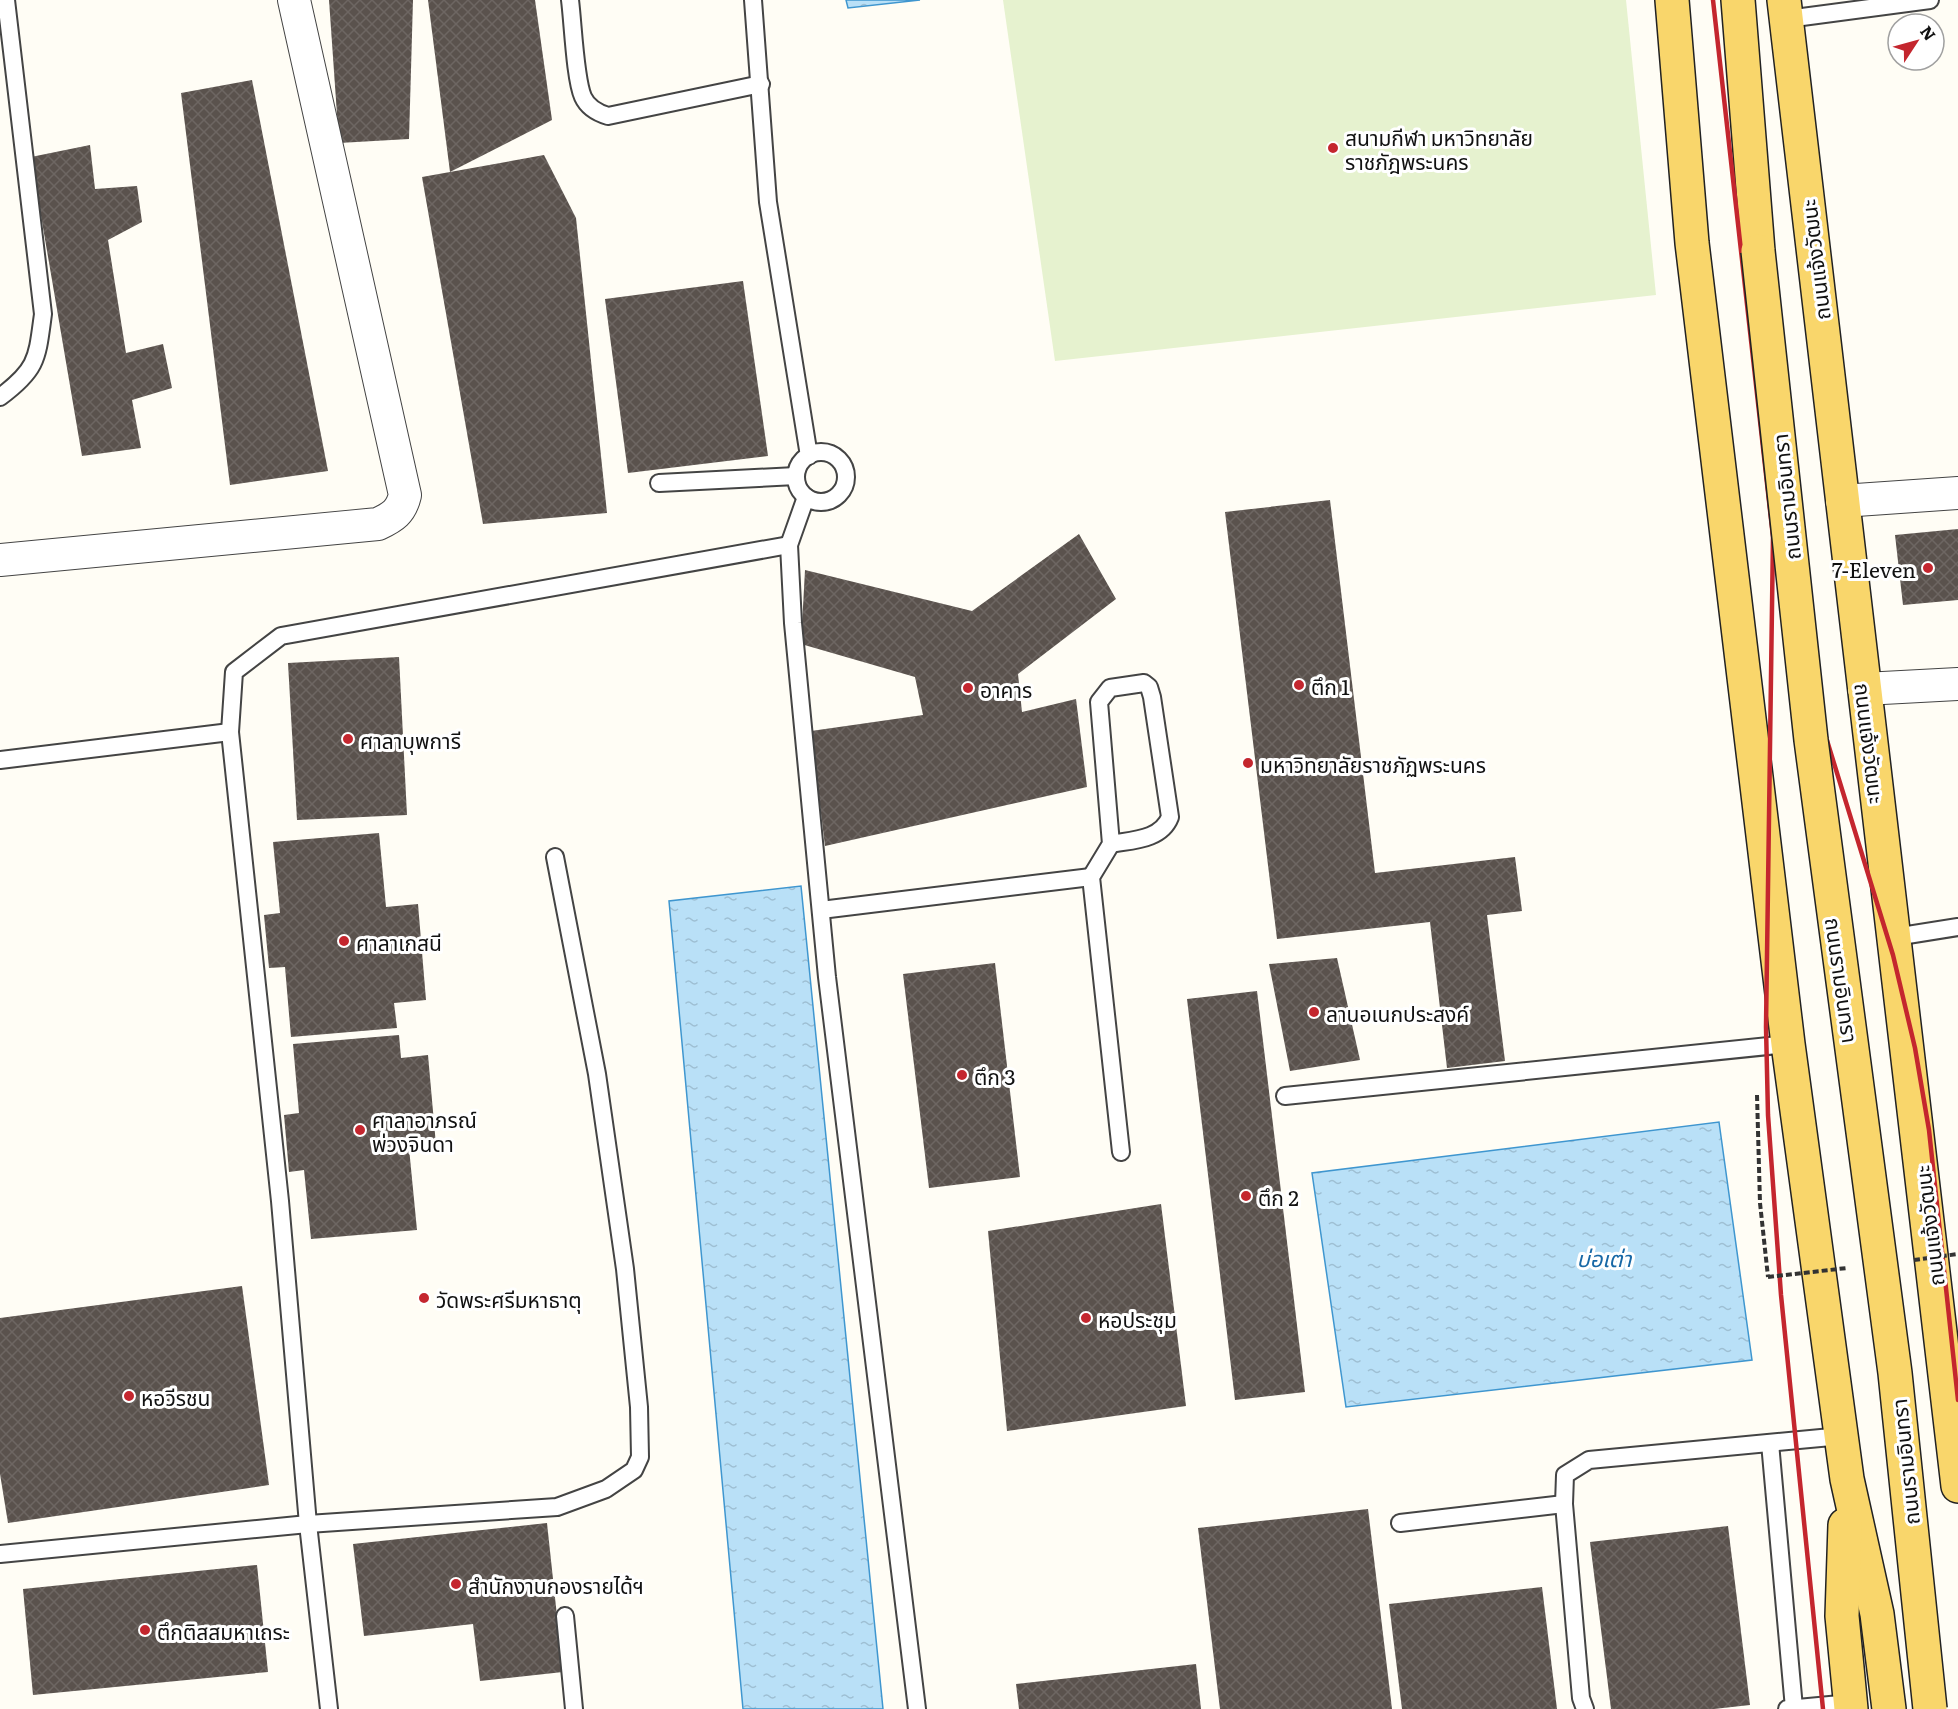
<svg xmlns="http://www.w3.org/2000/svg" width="1958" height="1709" viewBox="0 0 1958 1709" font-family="Literata,'Noto Sans Thai',serif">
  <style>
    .pitch { fill: #e6f2cf }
    .water { fill: url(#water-ripples); stroke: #3f96cf; stroke-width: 1.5 }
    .building { fill: url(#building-cross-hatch) }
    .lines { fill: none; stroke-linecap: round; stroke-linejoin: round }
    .service-casing { stroke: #444; stroke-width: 20 }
    .minor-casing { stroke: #444; stroke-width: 34 }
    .primary-casing { stroke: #222; stroke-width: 36 }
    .path { stroke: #333; stroke-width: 4; stroke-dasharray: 6 3; stroke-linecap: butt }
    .service { stroke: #fff; stroke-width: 16 }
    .minor { stroke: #fff; stroke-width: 32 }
    .primary { stroke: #f9d66b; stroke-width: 33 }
    .rail { stroke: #c4262e; stroke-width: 4.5 }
    .primary-bridge-casing { stroke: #222; stroke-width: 36; stroke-linecap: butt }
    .path-bridge { stroke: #333; stroke-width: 4; stroke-dasharray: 6 3; stroke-linecap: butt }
    .primary-bridge { stroke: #f9d66b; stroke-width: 33 }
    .poi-dot { fill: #c4262e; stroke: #fff; stroke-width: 2 }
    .labels { text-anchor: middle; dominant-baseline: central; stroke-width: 6; stroke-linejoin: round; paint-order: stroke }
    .poi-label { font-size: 21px; fill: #111; stroke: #fff; text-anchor: start }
    .street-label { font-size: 21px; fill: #111; stroke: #fff }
    .water-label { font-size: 22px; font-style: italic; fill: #1768a6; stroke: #fff }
  </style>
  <defs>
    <pattern id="water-ripples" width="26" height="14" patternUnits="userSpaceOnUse" patternTransform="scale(1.5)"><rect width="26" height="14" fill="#b9e0f7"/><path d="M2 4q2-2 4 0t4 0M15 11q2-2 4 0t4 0" fill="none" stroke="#9ebfd3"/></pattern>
    <pattern id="building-cross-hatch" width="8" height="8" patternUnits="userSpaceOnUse" patternTransform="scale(1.5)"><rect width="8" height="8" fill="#5a524d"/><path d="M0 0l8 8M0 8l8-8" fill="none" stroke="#6d6662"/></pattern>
  </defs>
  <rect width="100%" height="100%" fill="#fffdf5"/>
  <polygon class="pitch" points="1003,0 1626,0 1656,295 1055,361"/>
  <g class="water">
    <polygon points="846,0 920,0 848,8"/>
    <polygon points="801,886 883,1709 743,1709 669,901"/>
    <polygon points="1719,1122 1752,1360 1346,1407 1312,1173"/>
  </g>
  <g class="building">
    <polygon points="329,0 413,0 409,139 339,143"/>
    <polygon points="428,0 535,0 552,120 450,172"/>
    <polygon points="252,80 328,471 230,485 181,93"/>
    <polygon points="90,145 95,189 137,186 142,222 108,240 126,353 163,344 172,388 132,400 141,448 82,456 31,157"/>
    <polygon points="544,155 576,218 607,513 483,524 422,177"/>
    <polygon points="743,281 768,456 628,473 605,299"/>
    <polygon points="1330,500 1375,873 1515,857 1522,911 1487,915 1505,1061 1447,1068 1430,922 1277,939 1225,512"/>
    <polygon points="1958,529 1958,600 1903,605 1895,535"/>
    <polygon points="1079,534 1116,599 1018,674 1022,712 1076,699 1087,787 825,846 811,731 923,715 915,677 801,644 805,570 972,611"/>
    <polygon points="399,657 407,815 297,820 288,663"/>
    <polygon points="379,833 386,907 418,904 426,1000 394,1003 397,1028 291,1037 285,967 269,968 264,915 280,913 273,842"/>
    <polygon points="1337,958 1360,1060 1290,1071 1269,964"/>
    <polygon points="995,963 1020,1177 929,1188 903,974"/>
    <polygon points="1257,991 1305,1392 1235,1400 1187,999"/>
    <polygon points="399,1035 401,1058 428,1055 436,1145 409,1148 417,1230 311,1239 304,1170 289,1172 284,1115 299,1113 293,1044"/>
    <polygon points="1161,1204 1186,1406 1007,1431 988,1231"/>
    <polygon points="242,1286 269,1485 8,1523 0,1474 0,1318"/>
    <polygon points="1368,1509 1392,1709 1220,1709 1198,1528"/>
    <polygon points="547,1523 563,1672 480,1681 473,1624 364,1636 353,1544"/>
    <polygon points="1728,1526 1750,1705 1714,1709 1611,1709 1590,1542"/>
    <polygon points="257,1565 268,1672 33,1695 23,1589"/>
    <polygon points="1542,1587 1557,1709 1402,1709 1389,1604"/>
    <polygon points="1196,1664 1201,1709 1019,1709 1016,1684"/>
  </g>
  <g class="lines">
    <defs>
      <g id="service">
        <path d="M570,0C573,23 575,79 583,97C588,108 598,113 608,116L761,84"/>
        <polyline points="753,0 768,202 809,456"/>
        <polyline points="1787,19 1930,0"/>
        <path d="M0,397C38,369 37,358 43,314L6,0"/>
        <circle cx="821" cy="477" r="25"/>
        <polyline points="659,483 796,476"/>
        <polyline points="806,497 789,545 793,623 827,977 917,1709"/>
        <polyline points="0,760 230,732"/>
        <path d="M1111,844L1099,702L1110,688L1144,683L1149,687L1152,697L1170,817C1161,840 1132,840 1111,844L1091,877L1121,1152"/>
        <polyline points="821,910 1091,877"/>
        <polyline points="1895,937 1958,927"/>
        <polyline points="1285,1096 1788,1044"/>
        <polyline points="1770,1443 1794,1708"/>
        <polyline points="1400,1523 1564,1504"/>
        <polyline points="0,1554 308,1524 557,1507 606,1489 634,1470 640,1457 639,1407 625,1269 597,1074 555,857"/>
        <polyline points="565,1616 574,1709"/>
        <polyline points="329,1709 308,1524 280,1201 230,732 234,672 281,636 789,545"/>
        <polyline points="1585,1709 1581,1698 1564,1504 1565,1475 1589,1460 1842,1436"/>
        <polyline points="1787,1709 1851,1703"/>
      </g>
      <g id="minor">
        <polyline points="1842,501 1958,493"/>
        <path d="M0,560L378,524C393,517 401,512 405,495L294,0"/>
        <polyline points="1864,689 1958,684"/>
      </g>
      <g id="primary">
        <polyline points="1672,0 1692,243 1788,1044 1847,1479 1877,1614 1889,1709"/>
        <polyline points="1738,0 1758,251"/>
        <polyline points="1784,0 1958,1486"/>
        <polyline points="1845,1525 1842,1616 1851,1709"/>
      </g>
    </defs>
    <use href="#service" class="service-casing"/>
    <use href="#minor" class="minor-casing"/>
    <use href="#primary" class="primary-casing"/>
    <polyline class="path" points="1757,1095 1760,1203 1768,1277"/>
    <use href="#service" class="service"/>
    <use href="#minor" class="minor"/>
    <use href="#primary" class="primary"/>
    <g class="rail">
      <polyline points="1713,0 1773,537 1766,1027 1768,1115 1781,1295 1823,1709"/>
      <polyline points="1777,555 1817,708 1893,955 1915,1048 1929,1130 1958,1400"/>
    </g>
    <defs>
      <polyline id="primary-bridge" points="1758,251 1811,740 1895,1373 1930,1709"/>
    </defs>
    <use href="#primary-bridge" class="primary-bridge-casing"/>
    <g class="path-bridge">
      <polyline points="1914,1260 1958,1254"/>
      <polyline points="1768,1277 1847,1268"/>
    </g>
    <use href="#primary-bridge" class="primary-bridge"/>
  </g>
  <g class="poi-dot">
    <circle cx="1333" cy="148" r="6"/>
    <circle cx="1928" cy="568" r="6"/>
    <circle cx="1299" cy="685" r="6"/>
    <circle cx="968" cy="688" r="6"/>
    <circle cx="348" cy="739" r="6"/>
    <circle cx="1248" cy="763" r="6"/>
    <circle cx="344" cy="941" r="6"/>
    <circle cx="1314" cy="1012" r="6"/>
    <circle cx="962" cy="1075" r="6"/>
    <circle cx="360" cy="1130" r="6"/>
    <circle cx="1246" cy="1196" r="6"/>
    <circle cx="424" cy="1298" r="6"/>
    <circle cx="1086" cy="1318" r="6"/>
    <circle cx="129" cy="1396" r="6"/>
    <circle cx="456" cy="1584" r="6"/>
    <circle cx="145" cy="1630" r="6"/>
  </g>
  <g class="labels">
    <g class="poi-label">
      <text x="1345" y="136">สนามกีฬา มหาวิทยาลัย<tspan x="1345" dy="24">ราชภัฎพระนคร</tspan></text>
      <text x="1916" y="568" text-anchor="end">7-Eleven</text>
      <text x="1311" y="685">ตึก 1</text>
      <text x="980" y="688">อาคาร</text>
      <text x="360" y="739">ศาลาบุพการี</text>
      <text x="1260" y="763">มหาวิทยาลัยราชภัฏพระนคร</text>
      <text x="356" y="941">ศาลาเกสนี</text>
      <text x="1326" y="1012">ลานอเนกประสงค์</text>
      <text x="974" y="1075">ตึก 3</text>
      <text x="372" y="1118">ศาลาอาภรณ์<tspan x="372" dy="24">พ่วงจินดา</tspan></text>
      <text x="1258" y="1196">ตึก 2</text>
      <text x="436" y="1298">วัดพระศรีมหาธาตุ</text>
      <text x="1098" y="1318">หอประชุม</text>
      <text x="141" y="1396">หอวีรชน</text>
      <text x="468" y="1584">สำนักงานกองรายได้ฯ</text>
      <text x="157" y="1630">ตึกติสสมหาเถระ</text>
    </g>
    <g class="street-label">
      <text transform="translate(1814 260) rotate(-97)">ถนนแจ้งวัฒนะ</text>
      <text transform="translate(1785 497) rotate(-96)">ถนนรามอินทรา</text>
      <text transform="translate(1871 743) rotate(83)">ถนนแจ้งวัฒนะ</text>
      <text transform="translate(1843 980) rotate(82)">ถนนรามอินทรา</text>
      <text transform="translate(1928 1226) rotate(-97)">ถนนแจ้งวัฒนะ</text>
      <text transform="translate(1904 1462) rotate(-96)">ถนนรามอินทรา</text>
    </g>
    <g class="water-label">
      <text x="1604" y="1257">บ่อเต่า</text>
    </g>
  </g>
  <g transform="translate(1916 42) rotate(54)"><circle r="28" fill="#ffffff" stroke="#a0a0a0" stroke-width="1.5"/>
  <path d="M0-4.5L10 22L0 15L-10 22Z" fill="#c4262e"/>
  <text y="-9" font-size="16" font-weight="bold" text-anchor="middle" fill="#111111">N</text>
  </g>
</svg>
